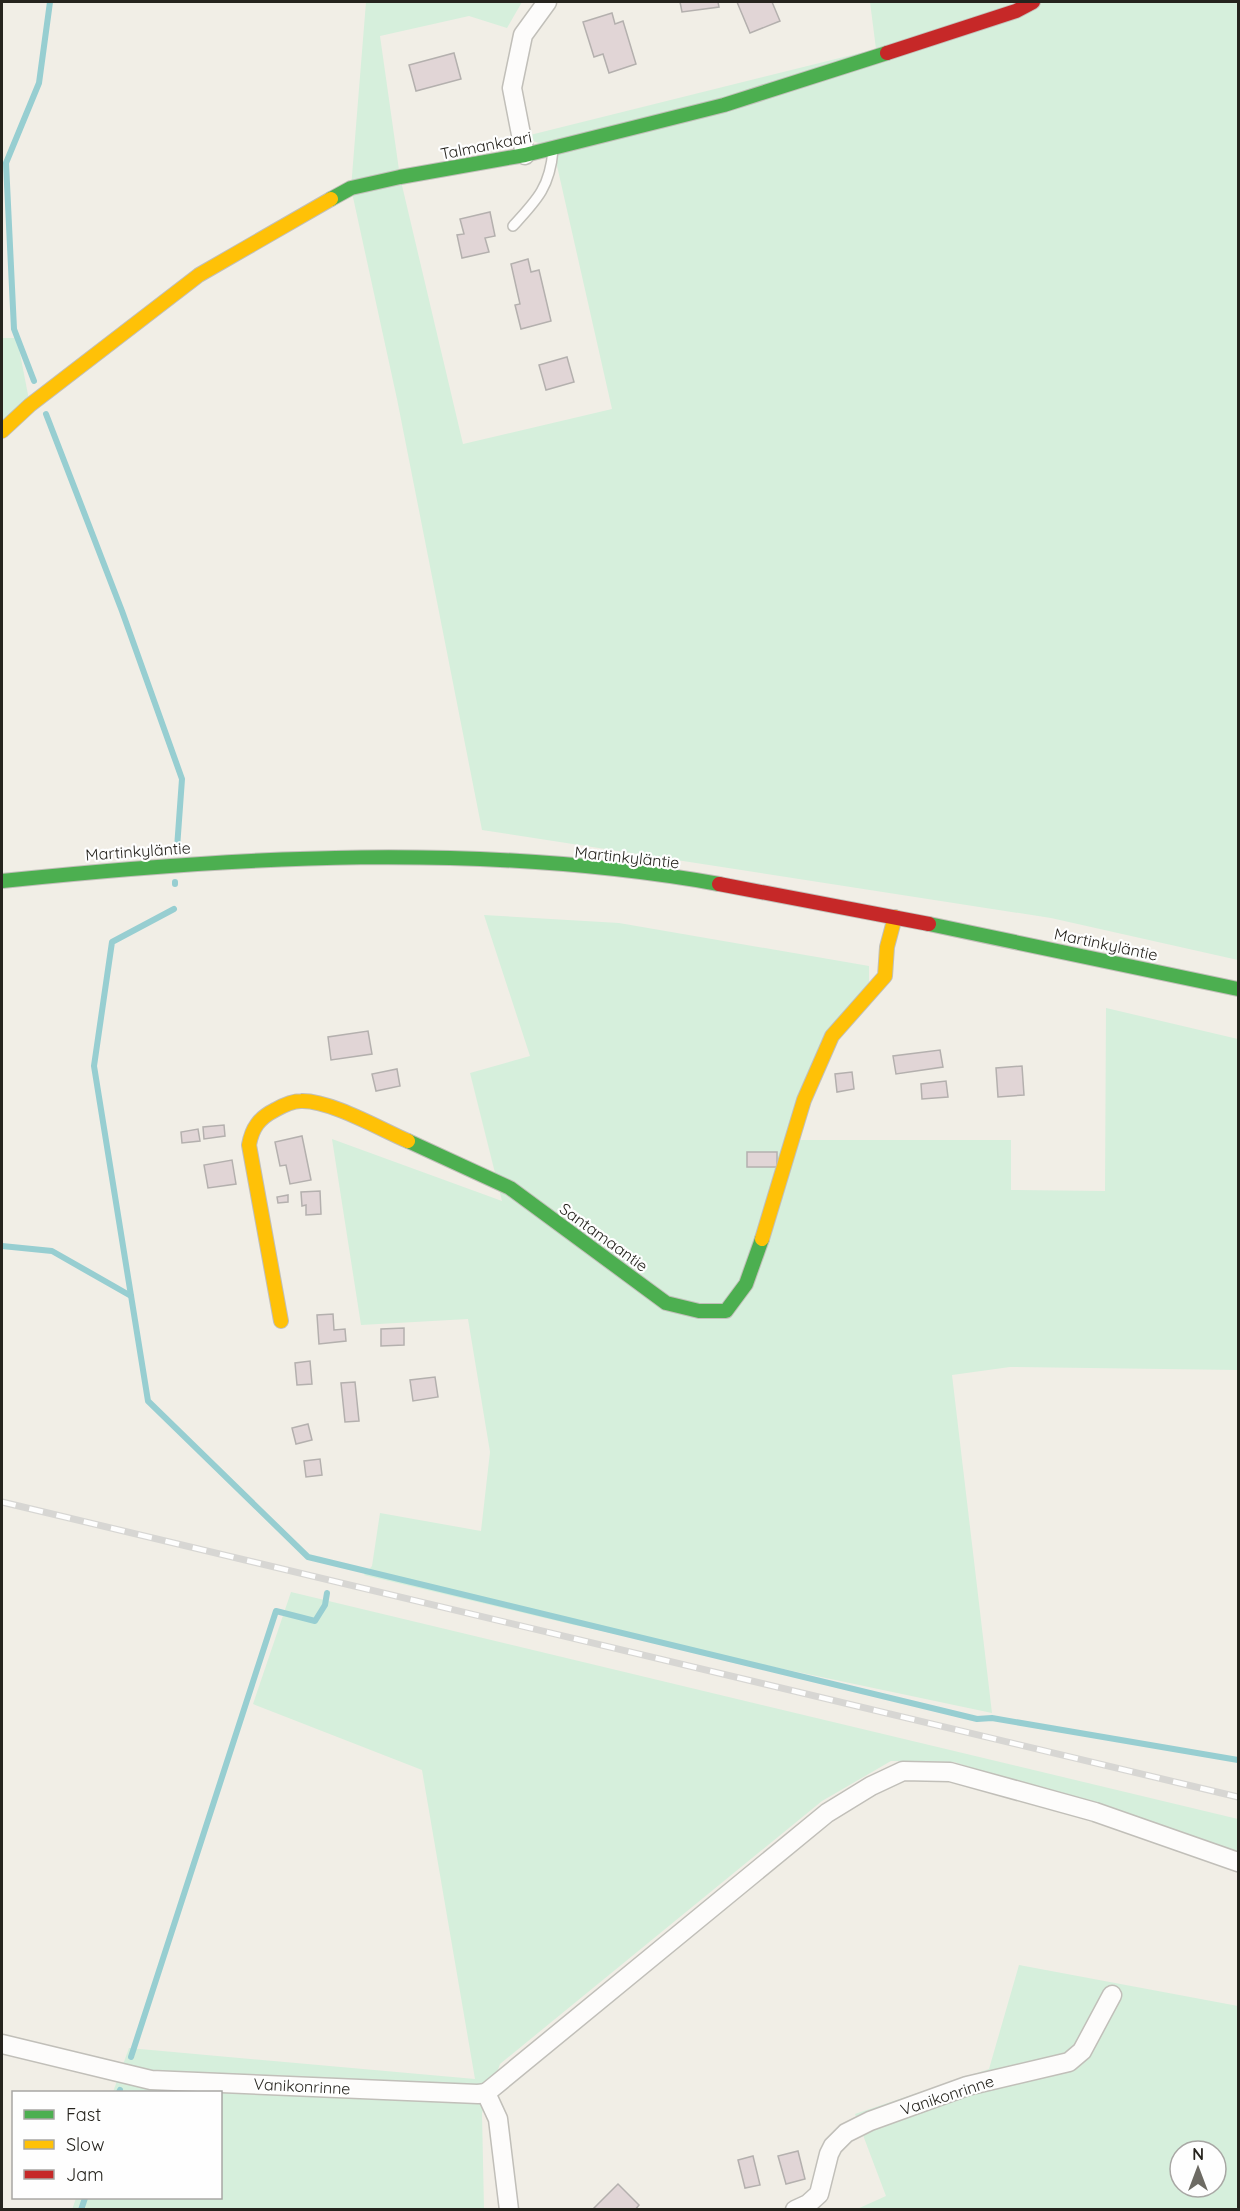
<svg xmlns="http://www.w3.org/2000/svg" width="1240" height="2211" viewBox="0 0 1240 2211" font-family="Quicksand,sans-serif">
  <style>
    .green { fill: #d6efdc; fill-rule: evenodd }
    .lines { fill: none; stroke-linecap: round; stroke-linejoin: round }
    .stream { stroke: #97ced1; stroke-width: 6 }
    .building { fill: #e1d5d6; stroke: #b4b0ae; stroke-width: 1.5 }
    .lane-casing { stroke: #c1bfb9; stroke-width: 12 }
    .street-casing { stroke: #c1bfb9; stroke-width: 21 }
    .fast-casing { stroke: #c1bfb9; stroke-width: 16 }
    .slow-casing { stroke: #c1bfb9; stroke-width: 16 }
    .jam-casing { stroke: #c1bfb9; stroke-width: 16 }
    .lane { stroke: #fdfcfb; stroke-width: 9 }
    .street { stroke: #fdfcfb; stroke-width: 18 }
    .fast { stroke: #4caf50; stroke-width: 14 }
    .slow { stroke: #ffc107; stroke-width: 14 }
    .jam { stroke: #c62828; stroke-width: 14 }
    .rail-casing { stroke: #d7d6d3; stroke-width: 7 }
    .rail { stroke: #fefefe; stroke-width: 4.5; stroke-dasharray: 14; stroke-linecap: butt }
    .labels { text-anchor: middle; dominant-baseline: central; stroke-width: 4.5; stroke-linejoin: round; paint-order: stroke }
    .street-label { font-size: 16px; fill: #26241e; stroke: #fefefe }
  </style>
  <rect width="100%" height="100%" fill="#f1eee6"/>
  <g class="green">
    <polygon points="366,2 522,2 507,28 469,16 380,36 400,177 463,444 612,409 553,148 522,137 876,49 870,2 1238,2 1238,960 1051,918 482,830 397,399 351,188"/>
    <polygon points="2,338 17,338 30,405 2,431"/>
    <polygon points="484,915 619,923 869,966 869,982 784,1140 1011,1140 1011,1190 1105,1191 1106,1008 1238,1039 1238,1370 1010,1367 952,1375 992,1713 574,1625 364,1575 372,1566 380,1513 481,1531 490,1452 468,1319 361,1325 332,1139 502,1201 470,1073 530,1056"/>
    <polygon points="291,1592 1238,1819 1238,1853 954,1762 891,1761 822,1801 500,2064 482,2113 484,2209 72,2210 76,2198 220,2198 220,2092 113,2092 129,2048 475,2079 422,1770 253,1704"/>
    <path d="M1019,1965L1238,2006V2209L855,2210L886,2196L855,2114L989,2069ZM1180,2151H1216V2187H1180Z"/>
  </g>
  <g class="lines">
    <g class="stream">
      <polyline points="34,381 14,329 6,163 39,83 50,2"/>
      <polyline points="46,414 122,611 182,779 177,848"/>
      <polyline points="175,884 175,882"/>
      <polyline points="174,909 112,942 94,1066 148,1401 308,1557 977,1719 992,1718 1238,1760"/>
      <polyline points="2,1246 52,1251 131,1296"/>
      <polyline points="131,2057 276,1611 315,1621 325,1605 327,1593"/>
      <polyline points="119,2092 120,2090"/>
      <polyline points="81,2210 85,2198"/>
    </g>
  </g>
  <g class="building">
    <polygon points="680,2 718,2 719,7 682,12"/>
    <polygon points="737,2 772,2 780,21 750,33"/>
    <polygon points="612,13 615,24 623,21 636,64 609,73 603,54 594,57 583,22"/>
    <polygon points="454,53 461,79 416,91 409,65"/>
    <polygon points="490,212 495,236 485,238 489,252 462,258 457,235 464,234 460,219"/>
    <polygon points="528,259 531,272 539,270 551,321 521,329 515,305 520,304 511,264"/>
    <polygon points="567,357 574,382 546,390 539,365"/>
    <polygon points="368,1031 372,1054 331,1060 328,1037"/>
    <polygon points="940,1050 943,1067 896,1074 893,1056"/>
    <polygon points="1022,1066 1024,1095 998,1097 996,1068"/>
    <polygon points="397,1069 400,1086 376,1091 372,1074"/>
    <polygon points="852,1072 854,1089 837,1092 835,1074"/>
    <polygon points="946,1081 948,1097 922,1099 921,1084"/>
    <polygon points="224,1125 225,1136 204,1139 203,1127"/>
    <polygon points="198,1129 200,1141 182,1143 181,1132"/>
    <polygon points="302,1136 311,1180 290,1184 286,1165 280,1166 275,1142"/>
    <rect x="747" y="1152" width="30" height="15"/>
    <polygon points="232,1160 236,1184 208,1188 204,1165"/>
    <polygon points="320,1191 321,1214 306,1215 306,1205 302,1206 301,1192"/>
    <polygon points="288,1195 288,1202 278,1203 277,1197"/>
    <polygon points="333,1314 334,1330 345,1329 346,1341 319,1344 317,1315"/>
    <polygon points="404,1328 404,1345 381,1346 381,1329"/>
    <polygon points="310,1361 312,1384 297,1385 295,1363"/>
    <polygon points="435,1377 438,1397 413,1401 410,1380"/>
    <polygon points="355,1382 359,1421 345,1422 341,1383"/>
    <polygon points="308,1424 312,1440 296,1444 292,1428"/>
    <polygon points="320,1459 322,1475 306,1477 304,1461"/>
    <polygon points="798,2151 805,2179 786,2184 778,2156"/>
    <polygon points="753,2156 760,2185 745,2188 738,2160"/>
    <polygon points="618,2184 639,2205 635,2210 592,2210"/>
  </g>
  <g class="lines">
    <defs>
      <path id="lane" d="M513,226C537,200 550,187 553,150"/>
      <g id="street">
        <polyline points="525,155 512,88 523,35 547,2"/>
        <polyline points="2,2044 151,2080 478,2094 486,2093"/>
        <polyline points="486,2093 827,1813 871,1786 903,1771 950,1772 1095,1812 1238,1862"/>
        <polyline points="486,2093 498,2119 509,2210"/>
        <polyline points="795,2210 808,2204 819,2194 829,2154 833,2146 846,2133 870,2121 967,2086 1069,2062 1082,2051 1112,1995"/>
      </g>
      <g id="fast">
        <polyline points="331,199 351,188 400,177 525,155 724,105 887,53"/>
        <path d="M2,881C240,856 482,842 719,884"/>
        <polyline points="929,924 1238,989"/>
        <polyline points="408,1141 510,1188 666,1303 699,1311 726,1311 746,1284 762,1239"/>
      </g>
      <g id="slow">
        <polyline points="2,431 30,405 199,275 331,199"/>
        <polyline points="762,1239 804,1100 832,1036 885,976 887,947 895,917"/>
        <path d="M281,1321L249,1145C252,1128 259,1118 275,1110C282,1106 292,1101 301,1101C330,1100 380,1129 408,1141"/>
      </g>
      <g id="jam">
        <polyline points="887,53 1016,11 1033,2"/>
        <polyline points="719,884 929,924"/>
      </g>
    </defs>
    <use href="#lane" class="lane-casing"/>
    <use href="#street" class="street-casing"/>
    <use href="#fast" class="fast-casing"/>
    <use href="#slow" class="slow-casing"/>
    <use href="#jam" class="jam-casing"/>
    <use href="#lane" class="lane"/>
    <use href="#street" class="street"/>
    <use href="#fast" class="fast"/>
    <use href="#slow" class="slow"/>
    <use href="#jam" class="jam"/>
    <defs>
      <polyline id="rail" points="2,1502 1238,1797"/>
    </defs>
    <use href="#rail" class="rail-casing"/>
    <use href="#rail" class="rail"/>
  </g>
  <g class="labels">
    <g class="street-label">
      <text transform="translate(486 145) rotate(-11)">Talmankaari</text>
      <text transform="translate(138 851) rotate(-4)">Martinkyläntie</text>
      <text transform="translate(627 857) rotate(6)">Martinkyläntie</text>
      <text transform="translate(1106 944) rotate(12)">Martinkyläntie</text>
      <text transform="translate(604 1237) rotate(36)">Santamaantie</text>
      <text transform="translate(302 2086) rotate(3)">Vanikonrinne</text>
      <text transform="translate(947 2095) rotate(-18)">Vanikonrinne</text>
    </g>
  </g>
  <rect width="1240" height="2211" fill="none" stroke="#26241e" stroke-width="6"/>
  <rect x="12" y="2091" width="210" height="108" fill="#fefefe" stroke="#a8a7a4" stroke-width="1.5"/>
  <rect x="24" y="2110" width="30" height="9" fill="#4caf50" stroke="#a8a7a4" stroke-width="1.5"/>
  <text x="66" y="2121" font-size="18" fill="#26241e">Fast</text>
  <rect x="24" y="2140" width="30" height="9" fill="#ffc107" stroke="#a8a7a4" stroke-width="1.5"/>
  <text x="66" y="2151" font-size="18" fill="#26241e">Slow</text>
  <rect x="24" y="2170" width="30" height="9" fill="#c62828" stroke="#a8a7a4" stroke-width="1.5"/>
  <text x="66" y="2181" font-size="18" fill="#26241e">Jam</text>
  <g transform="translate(1198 2169)"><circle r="28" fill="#fefefe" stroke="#a8a7a4" stroke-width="1.5"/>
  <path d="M0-4.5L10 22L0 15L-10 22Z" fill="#6d6b64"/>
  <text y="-9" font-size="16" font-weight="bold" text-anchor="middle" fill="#26241e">N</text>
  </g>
</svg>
